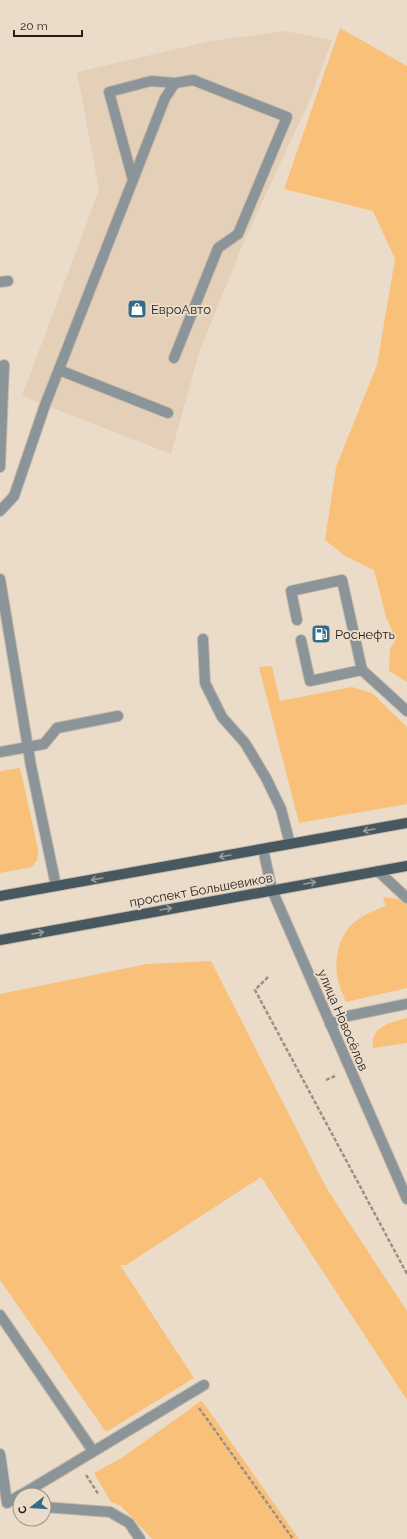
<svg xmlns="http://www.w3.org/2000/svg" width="407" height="1539" viewBox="0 0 407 1539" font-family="Raleway,sans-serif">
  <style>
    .built { fill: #e4d0b9 }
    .green { fill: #f8c078 }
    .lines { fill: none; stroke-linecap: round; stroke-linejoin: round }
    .lane-casing { stroke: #c7baaa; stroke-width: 12 }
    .street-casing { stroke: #c7baaa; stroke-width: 12 }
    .primary-casing { stroke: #c7baaa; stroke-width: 12 }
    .path { stroke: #9b9082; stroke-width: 2.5; stroke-dasharray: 4 2; stroke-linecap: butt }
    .lane { stroke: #8b9499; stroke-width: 10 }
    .street { stroke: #8b9499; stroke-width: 10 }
    .primary { stroke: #485860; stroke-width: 10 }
    .oneway { stroke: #9a9a95 }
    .labels { text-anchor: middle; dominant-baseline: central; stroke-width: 4; stroke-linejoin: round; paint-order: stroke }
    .poi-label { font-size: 13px; fill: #251f19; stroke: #ebdcca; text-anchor: start }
    .street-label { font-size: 13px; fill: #251f19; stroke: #ebdcca }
  </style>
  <rect width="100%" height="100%" fill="#ebdcca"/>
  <polygon class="built" points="285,31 332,40 309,102 245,239 199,353 171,454 22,396 99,190 77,72 211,41"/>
  <g class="green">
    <polygon points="340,28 407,66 407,682 389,671 390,649 396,639 386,617 374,570 345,556 325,540 336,467 377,365 395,259 373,211 284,189"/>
    <polygon points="272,666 280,701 352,687 372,693 407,727 407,804 299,823 259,667"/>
    <polygon points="20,768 38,849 37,860 32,867 0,873 0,771"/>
    <path d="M383,897L399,899L407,905V988L346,1002C343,994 338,984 337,975C334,952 342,928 363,916C370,912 378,909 386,906Z"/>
    <polygon points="211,961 327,1189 407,1311 407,1400 261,1177 126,1265 120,1265 194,1378 106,1432 0,1280 0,994 147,964"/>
    <path d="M407,1018V1043L373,1048C369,1027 391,1022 407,1018Z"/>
    <polygon points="201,1401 202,1401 299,1539 152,1539 121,1506 111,1502 94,1473 123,1457"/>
  </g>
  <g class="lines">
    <defs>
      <g id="lane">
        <polyline points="133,180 165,98 175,83"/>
        <polyline points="0,282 8,281"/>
        <polyline points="59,370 168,413"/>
        <polyline points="0,467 4,365"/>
        <polyline points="0,511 14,496 45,405 133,180 109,92 151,81 175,83 193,80 287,117 238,234 218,248 174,358"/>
        <polyline points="0,579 31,766 56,886"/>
        <polyline points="297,620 291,591 342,580 362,670 310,681 301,640"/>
        <polyline points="203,639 205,683 222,717 245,743 266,778 281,809 290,844"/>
        <polyline points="362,670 407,711"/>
        <polyline points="0,752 44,744 57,728 118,716"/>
        <polyline points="378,871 407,898"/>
        <polyline points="330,1024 348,1016 407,1004"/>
        <polyline points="0,1315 93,1451"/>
        <polyline points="0,1454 7,1503 20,1495"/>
        <polyline points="21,1495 204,1385"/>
        <polyline points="44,1507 110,1512 129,1523 140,1539"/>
      </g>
      <polyline id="street" points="263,849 272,890 407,1199"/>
      <g id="primary">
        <polyline points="0,896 407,823"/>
        <polyline points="0,940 407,866"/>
      </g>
    </defs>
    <use href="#lane" class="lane-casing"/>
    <use href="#street" class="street-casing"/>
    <use href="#primary" class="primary-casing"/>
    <g class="path">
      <polyline points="268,977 255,990 407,1274"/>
      <polyline points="326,1080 335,1076"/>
      <polyline points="199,1408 293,1539"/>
      <polyline points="86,1475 99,1495"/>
    </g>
    <use href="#lane" class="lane"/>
    <use href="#street" class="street"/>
    <use href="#primary" class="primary"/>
  </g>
  <defs><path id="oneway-shaft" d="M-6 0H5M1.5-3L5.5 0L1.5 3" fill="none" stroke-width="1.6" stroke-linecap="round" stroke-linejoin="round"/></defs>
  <g class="oneway">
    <use href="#oneway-shaft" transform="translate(369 830) rotate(170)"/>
    <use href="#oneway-shaft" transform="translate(225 856) rotate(170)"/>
    <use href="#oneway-shaft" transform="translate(97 879) rotate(170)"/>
    <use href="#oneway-shaft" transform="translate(310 883) rotate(-10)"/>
    <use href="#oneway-shaft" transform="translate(166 909) rotate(-10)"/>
    <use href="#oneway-shaft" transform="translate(38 933) rotate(-10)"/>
  </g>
  <defs>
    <symbol id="shop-square" viewBox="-11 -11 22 22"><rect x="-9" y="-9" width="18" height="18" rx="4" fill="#346b86" stroke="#ebdcca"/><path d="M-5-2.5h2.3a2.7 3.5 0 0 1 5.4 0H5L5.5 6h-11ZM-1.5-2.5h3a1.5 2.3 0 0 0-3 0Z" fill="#fff"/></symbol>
    <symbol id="fuel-square" viewBox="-11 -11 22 22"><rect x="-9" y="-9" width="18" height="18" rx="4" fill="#346b86" stroke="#ebdcca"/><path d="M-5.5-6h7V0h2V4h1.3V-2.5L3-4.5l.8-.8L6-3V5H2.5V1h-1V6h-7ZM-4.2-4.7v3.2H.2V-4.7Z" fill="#fff"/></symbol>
  </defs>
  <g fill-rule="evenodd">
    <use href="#shop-square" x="126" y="298" width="22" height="22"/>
    <use href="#fuel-square" x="310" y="623" width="22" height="22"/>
  </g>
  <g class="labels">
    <g class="poi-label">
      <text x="151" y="309">ЕвроАвто</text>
      <text x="335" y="634">Роснефть</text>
    </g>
    <g class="street-label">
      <text transform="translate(201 890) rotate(-10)">проспект Большевиков</text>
      <text transform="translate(343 1020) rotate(67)">улица Новосёлов</text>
    </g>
  </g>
  <g transform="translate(32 1507) rotate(253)"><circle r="19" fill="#ebdcca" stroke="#9c9083"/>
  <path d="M0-3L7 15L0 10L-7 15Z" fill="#346b86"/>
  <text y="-6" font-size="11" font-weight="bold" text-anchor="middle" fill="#251f19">С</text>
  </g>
  <path d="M14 30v6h68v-6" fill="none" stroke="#251f19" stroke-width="2"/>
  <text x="20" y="30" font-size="12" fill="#251f19" stroke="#ebdcca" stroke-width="3" paint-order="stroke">20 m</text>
</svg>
